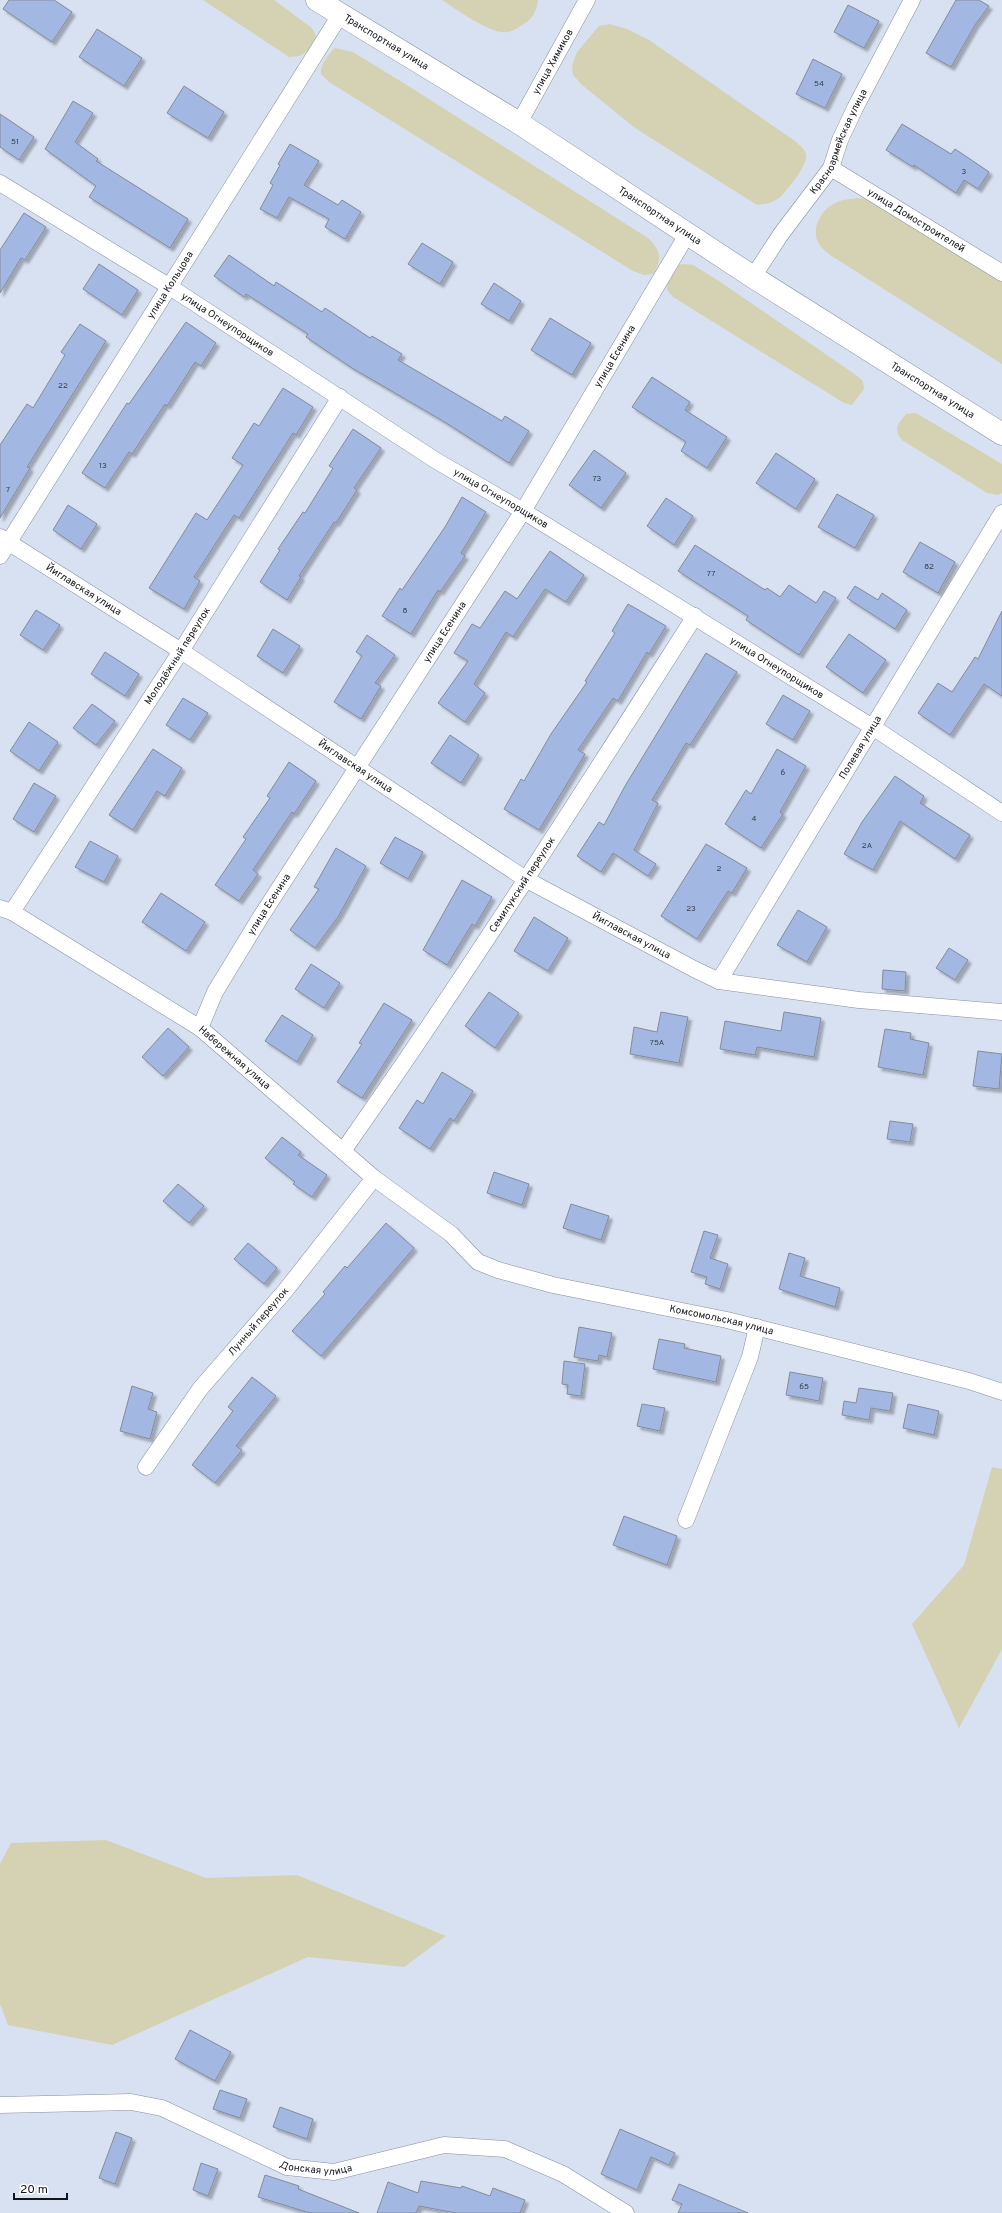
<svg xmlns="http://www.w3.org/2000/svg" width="1002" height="2213" viewBox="0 0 1002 2213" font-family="Overpass,sans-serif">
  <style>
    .green { fill: #d4d2b2 }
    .building { fill: #a2b7e1; stroke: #838b9b; filter: url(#shadow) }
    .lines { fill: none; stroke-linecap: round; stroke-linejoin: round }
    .street-casing { stroke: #868e9e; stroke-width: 17 }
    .secondary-casing { stroke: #868e9e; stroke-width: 23 }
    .street { stroke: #fff; stroke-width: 16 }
    .secondary { stroke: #fff; stroke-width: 22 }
    .labels { text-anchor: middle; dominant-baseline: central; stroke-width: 3; stroke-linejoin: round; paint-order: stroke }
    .number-label { font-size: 8px; fill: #363e4c }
    .street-label { font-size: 10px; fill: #12151b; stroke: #fff }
  </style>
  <defs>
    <filter id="shadow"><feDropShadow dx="3.5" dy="3.5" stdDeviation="1" flood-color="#0004"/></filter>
  </defs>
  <rect width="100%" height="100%" fill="#d8e1f2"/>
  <g class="green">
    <polygon points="203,0 274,0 312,28 316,36 314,43 308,51 299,56 289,57"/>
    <path d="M442,0H538V1C536,12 533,19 522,25C518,28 513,31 508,32C491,35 456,9 442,0Z"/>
    <path d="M610,24L627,29L649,40L795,141C800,146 807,150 806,158C806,166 787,191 780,197C773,203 766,204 757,205L635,128L582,85L573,75L572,66L577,52L599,26Z"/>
    <path d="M335,48L353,52L410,87L648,238C660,249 663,260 653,274L644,275L633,271L329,82L321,74C320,65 328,54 335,48Z"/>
    <path d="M859,198L871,200L1002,282V364L830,255C827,252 821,248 819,244C810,229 821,210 835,203C842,199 851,199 859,198Z"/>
    <polygon points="683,264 693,265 719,281 856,375 863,381 864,389 852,405 844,403 673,297 667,290 667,285 678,265"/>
    <path d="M916,413L1002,464V493L998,495L987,493L902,440C893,430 898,423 906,414Z"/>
    <polygon points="992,1467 1002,1469 1002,1649 959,1728 912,1624 964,1565"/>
    <polygon points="106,1840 206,1878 297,1875 446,1936 404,1967 308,1957 112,2045 8,2025 0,2004 0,1864 11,1843"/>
  </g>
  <g class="building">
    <polygon points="9,0 54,0 72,12 52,42 3,9"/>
    <polygon points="956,0 979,0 989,6 975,25 951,67 926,53"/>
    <polygon points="848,5 879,21 864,48 834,32"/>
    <polygon points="97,29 142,58 124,86 79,57"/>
    <polygon points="813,59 842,74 825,108 796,94"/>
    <polygon points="184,86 224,112 208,138 167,113"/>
    <polygon points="73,101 93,113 75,142 98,159 96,161 188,219 170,248 89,197 96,186 45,149"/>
    <polygon points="0,114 34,137 19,160 0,147"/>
    <polygon points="902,124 951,154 955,149 989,172 978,189 964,180 956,193 914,165 913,167 886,150"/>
    <polygon points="290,144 319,161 304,185 338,205 342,200 361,212 345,239 325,227 329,219 289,197 277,218 260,209 273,185 270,183 280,165 278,164"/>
    <polygon points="24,213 46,227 25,260 21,258 0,293 0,250"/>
    <polygon points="422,243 453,262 440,284 408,264"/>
    <polygon points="229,255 274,286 276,282 322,312 325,308 370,338 372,336 402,354 398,360 502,421 505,416 529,431 509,463 443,421 352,368 306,337 308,334 246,294 244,297 214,276"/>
    <polygon points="99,264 138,290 122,315 83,289"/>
    <polygon points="494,283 521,301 509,321 481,304"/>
    <polygon points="550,318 591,343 572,375 531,350"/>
    <polygon points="186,322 216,343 201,366 195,362 167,406 165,404 132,454 129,452 105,488 82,473 127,403 129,404"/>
    <polygon points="80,324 106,341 27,467 30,468 0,518 0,445 27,404 33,408 65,355 61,352"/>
    <polygon points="652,377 690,402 685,410 727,437 707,468 681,451 686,442 632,407"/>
    <polygon points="283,388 313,407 296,435 293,433 239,518 234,515 194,577 200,581 184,609 149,588 196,513 207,520 243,465 232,458 254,423 259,426"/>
    <polygon points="353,429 381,448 354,488 357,490 336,523 334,522 299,576 301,577 287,600 260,582 280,550 278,549 303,512 305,513 333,468 329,466"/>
    <polygon points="594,450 626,473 601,508 569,485"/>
    <polygon points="776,453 815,479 796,509 756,483"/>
    <polygon points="837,494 874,515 855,548 818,527"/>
    <polygon points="462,497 486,512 461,553 465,556 440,592 438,590 411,634 382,616 400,588 402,590 445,527"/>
    <polygon points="666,498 693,516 674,545 647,526"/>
    <polygon points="68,505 97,524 81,549 53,530"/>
    <polygon points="920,542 955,562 938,593 903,572"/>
    <polygon points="695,545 765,590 767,588 780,597 789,585 816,603 824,591 836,598 799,655 746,620 748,616 678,571"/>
    <polygon points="550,551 584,575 566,602 545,589 513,637 506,632 474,684 485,693 465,722 438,703 468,661 454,653 472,624 480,628 505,591 517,599"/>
    <polygon points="855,586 878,600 882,593 907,610 895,629 847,598"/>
    <polygon points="628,604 666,626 649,654 647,652 618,701 613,698 578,750 585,754 539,830 504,809 521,779 524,781 551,734 587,682 585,681 615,633 612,631"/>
    <polygon points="36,610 60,625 43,650 20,635"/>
    <polygon points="1002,611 1002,696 984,684 950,735 918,713 938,683 952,692 975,657 978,659"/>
    <polygon points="273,629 300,646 283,673 257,656"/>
    <polygon points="849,634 886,660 863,693 826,667"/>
    <polygon points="367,635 395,655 375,683 381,686 361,719 334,702 362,656 356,652"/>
    <polygon points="105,652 139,674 125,696 91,674"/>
    <polygon points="706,653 737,672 690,745 686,743 652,800 658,803 634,850 656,864 648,876 613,853 601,872 577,856 599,822 604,825 625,786"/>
    <polygon points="783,695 810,711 793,740 766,724"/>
    <polygon points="183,698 208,713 190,740 166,725"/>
    <polygon points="92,704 115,721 96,745 73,728"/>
    <polygon points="29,722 58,742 39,771 10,751"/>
    <polygon points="450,735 479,755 461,783 431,763"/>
    <polygon points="153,749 182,768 165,796 157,791 133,830 109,815"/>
    <polygon points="777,749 806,766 780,812 783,814 761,848 725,824 746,790 751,794"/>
    <polygon points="289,762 316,781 294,814 292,812 253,870 258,874 239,901 215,885 246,839 243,837 270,798 267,796"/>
    <polygon points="895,776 924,796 920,803 970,835 955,859 900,821 873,870 844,854 862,822"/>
    <polygon points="34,783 56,796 34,832 13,819"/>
    <polygon points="395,837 423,852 408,879 380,863"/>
    <polygon points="90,841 118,856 104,882 75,867"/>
    <polygon points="706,844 747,868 732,893 728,891 697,939 661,916"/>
    <polygon points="336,848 366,866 338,917 315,948 290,930 319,889 314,887"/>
    <polygon points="462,880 492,897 475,926 472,924 447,965 423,950"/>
    <polygon points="161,893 205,922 186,951 142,922"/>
    <polygon points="798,910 827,927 807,962 777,945"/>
    <polygon points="534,917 568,938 548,971 514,951"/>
    <polygon points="949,948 968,960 955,980 936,968"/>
    <polygon points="311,964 340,983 324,1008 295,989"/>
    <polygon points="883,970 906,972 905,991 882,989"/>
    <polygon points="489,992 519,1013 495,1048 465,1026"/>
    <polygon points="384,1003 412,1020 362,1098 337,1082 362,1044 359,1043"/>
    <polygon points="661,1012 688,1017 679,1063 630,1054 634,1027 657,1032"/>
    <polygon points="784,1012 821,1018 814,1057 757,1047 755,1055 720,1049 725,1021 781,1031"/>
    <polygon points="282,1015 313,1035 297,1062 265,1041"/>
    <polygon points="168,1028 189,1047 163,1076 142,1057"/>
    <polygon points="885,1029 911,1033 910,1039 929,1043 923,1075 878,1067"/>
    <polygon points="978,1051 1002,1054 999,1089 973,1086"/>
    <polygon points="442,1072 473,1091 454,1121 450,1118 430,1149 399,1128 417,1100 423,1104"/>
    <polygon points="890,1121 913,1124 910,1142 887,1139"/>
    <polygon points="282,1137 301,1152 298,1155 327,1175 312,1197 293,1184 295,1182 265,1158"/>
    <polygon points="494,1172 529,1184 522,1205 487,1193"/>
    <polygon points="178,1184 204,1206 189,1223 163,1201"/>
    <polygon points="571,1204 609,1216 601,1240 563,1228"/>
    <polygon points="386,1223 414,1248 321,1356 292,1331 325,1294 323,1292 345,1266 347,1268"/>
    <polygon points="704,1231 718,1235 710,1258 728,1264 720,1289 705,1284 707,1277 691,1272"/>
    <polygon points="248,1243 277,1268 264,1284 234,1259"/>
    <polygon points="789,1253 805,1258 800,1276 840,1288 835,1307 779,1289"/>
    <polygon points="579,1327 612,1333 607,1357 599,1355 598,1361 574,1357"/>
    <polygon points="659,1339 685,1344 684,1348 721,1356 716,1382 653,1369"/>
    <polygon points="564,1361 585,1364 581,1396 567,1394 568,1385 562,1384"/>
    <polygon points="790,1372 823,1378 819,1401 786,1395"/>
    <polygon points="252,1377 276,1396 236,1446 242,1450 215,1483 192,1465 233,1411 228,1407"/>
    <polygon points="132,1386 153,1393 148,1409 157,1412 150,1439 120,1431"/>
    <polygon points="859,1388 893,1393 890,1411 871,1408 869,1420 842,1415 844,1401 856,1403"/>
    <polygon points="642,1404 665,1408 660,1431 637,1426"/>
    <polygon points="908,1404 939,1411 934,1435 903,1428"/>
    <polygon points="624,1516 677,1536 667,1565 613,1545"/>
    <polygon points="190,2030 231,2052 215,2081 175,2059"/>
    <polygon points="220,2090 247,2099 240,2118 213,2109"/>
    <polygon points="280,2107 313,2119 307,2139 273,2127"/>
    <polygon points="620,2129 675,2153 669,2165 651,2157 637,2190 601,2174"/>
    <polygon points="116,2132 132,2138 115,2184 99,2178"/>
    <polygon points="201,2163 218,2169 208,2196 193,2190"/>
    <polygon points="265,2175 299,2186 298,2189 359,2213 310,2213 258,2197"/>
    <polygon points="421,2181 461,2188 462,2186 490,2196 493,2188 525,2200 520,2213 456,2213 419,2206 416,2213 377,2213 388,2182 418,2193"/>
    <polygon points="679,2184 748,2213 678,2213 682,2204 672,2200"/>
  </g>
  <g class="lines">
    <defs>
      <g id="street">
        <path id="s1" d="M519,123L587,0"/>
        <path id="s2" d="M831,168L1002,273"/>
        <path id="s3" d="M0,183L170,287L435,460L523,511L874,728L1002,813"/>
        <path id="s4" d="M753,277L781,234L831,168L840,140L855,108L912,0"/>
        <path id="s5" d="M0,537L181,651L527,880L694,969L719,981L859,1000L1002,1012"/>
        <path id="s6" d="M0,556L340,15"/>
        <path id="s7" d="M0,908L12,912L200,1028L374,1178L451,1234L478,1262L498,1270L553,1285L727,1320L969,1381L1002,1392"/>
        <path id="s8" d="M12,912L181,651L340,397"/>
        <path id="s9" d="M719,981L1002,513"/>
        <path id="s10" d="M200,1028L215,992L260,918L523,511L688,233"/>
        <path id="s11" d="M343,1151C466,976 580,796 695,616"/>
        <path id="s12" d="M146,1467L200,1389L285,1291L374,1178"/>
        <polyline points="686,1520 750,1357 757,1327"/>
        <path id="s13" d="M0,2105L131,2102L162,2108L287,2167L334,2172L444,2145L505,2149L563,2174L626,2213"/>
      </g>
      <g id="secondary">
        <path id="s14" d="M317,0L519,123L753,277L1002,434"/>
      </g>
    </defs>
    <use href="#street" class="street-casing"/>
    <use href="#secondary" class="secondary-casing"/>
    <use href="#street" class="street"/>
    <use href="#secondary" class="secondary"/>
  </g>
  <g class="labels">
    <g class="number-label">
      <text x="819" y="84">54</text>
      <text x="15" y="142">51</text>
      <text x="964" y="172">3</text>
      <text x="63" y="386">22</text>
      <text x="103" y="466">13</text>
      <text x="597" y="479">73</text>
      <text x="8" y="490">7</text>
      <text x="929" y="567">82</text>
      <text x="711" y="574">77</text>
      <text x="405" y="611">8</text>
      <text x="783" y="773">6</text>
      <text x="754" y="819">4</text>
      <text x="867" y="846">2А</text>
      <text x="719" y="869">2</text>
      <text x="691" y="909">23</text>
      <text x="657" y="1043">75А</text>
      <text x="804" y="1387">65</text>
    </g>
    <g class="street-label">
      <text stroke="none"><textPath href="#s14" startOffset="81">Транспортная улица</textPath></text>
      <text stroke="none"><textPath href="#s1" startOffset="70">улица Химиков</textPath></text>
      <text stroke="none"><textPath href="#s4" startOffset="161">Красноармейская улица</textPath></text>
      <text stroke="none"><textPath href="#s14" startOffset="405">Транспортная улица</textPath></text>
      <text stroke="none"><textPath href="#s2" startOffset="100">улица Домостроителей</textPath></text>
      <text stroke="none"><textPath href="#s6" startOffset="320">улица Кольцова</textPath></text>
      <text stroke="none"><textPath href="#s3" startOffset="268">улица Огнеупорщиков</textPath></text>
      <text stroke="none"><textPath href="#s10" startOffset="790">улица Есенина</textPath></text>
      <text stroke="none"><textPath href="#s14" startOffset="729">Транспортная улица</textPath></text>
      <text stroke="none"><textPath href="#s3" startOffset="592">улица Огнеупорщиков</textPath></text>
      <text stroke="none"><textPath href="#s5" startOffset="99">Йиглавская улица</textPath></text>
      <text stroke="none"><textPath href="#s10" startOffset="466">улица Есенина</textPath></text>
      <text stroke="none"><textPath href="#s8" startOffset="305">Молодёжный переулок</textPath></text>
      <text stroke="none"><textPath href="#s3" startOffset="916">улица Огнеупорщиков</textPath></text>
      <text stroke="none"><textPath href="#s9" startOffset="273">Полевая улица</textPath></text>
      <text stroke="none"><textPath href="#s5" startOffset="423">Йиглавская улица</textPath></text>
      <text stroke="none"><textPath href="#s11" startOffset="321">Семилукский переулок</textPath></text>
      <text stroke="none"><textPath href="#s10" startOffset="142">улица Есенина</textPath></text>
      <text stroke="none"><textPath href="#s5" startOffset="747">Йиглавская улица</textPath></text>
      <text stroke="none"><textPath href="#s7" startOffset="279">Набережная улица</textPath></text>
      <text stroke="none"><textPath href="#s7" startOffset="848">Комсомольская улица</textPath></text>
      <text stroke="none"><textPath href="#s12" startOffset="184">Лунный переулок</textPath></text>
      <text stroke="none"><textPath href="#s13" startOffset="330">Донская улица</textPath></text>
    </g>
  </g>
  <path d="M14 2193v6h53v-6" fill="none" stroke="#12151b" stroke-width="2"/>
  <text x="20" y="2193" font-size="12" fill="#12151b" stroke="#ffffff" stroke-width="3" paint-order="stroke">20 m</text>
</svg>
